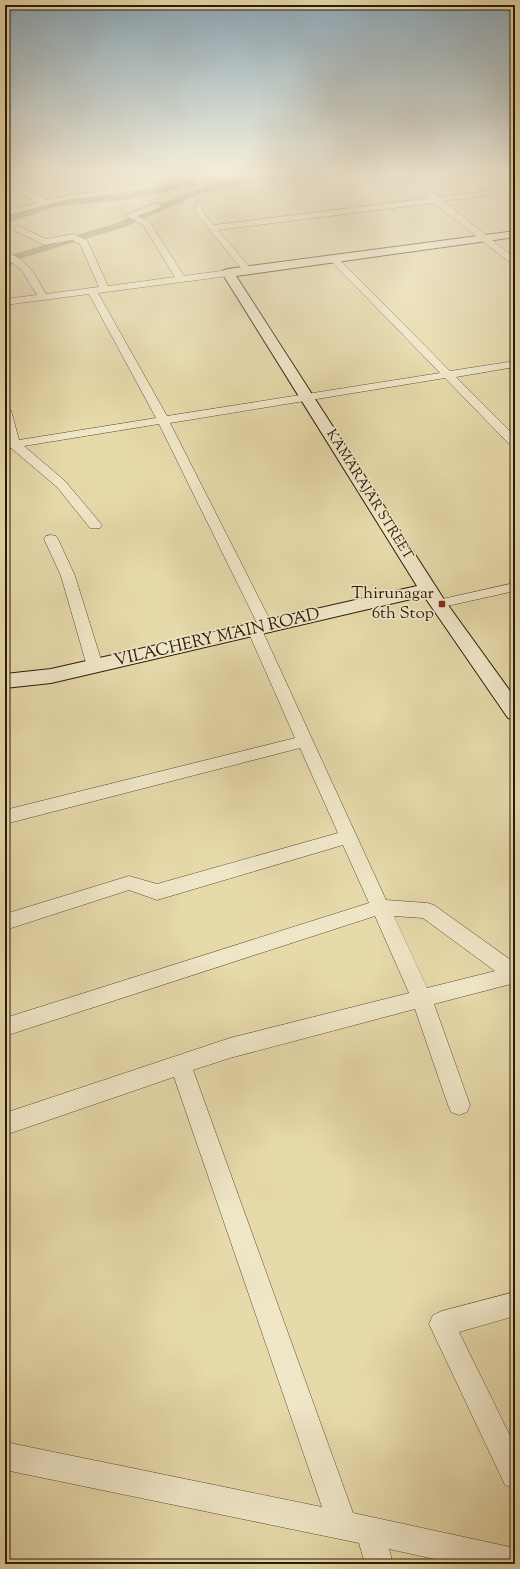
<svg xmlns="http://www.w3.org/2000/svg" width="520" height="1569" viewBox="0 0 520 1569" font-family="'Sorts Mill Goudy',serif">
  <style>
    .green { fill: #c6b98e; stroke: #786a4a }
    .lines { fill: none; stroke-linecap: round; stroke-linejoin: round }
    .canal { fill: #a69872; fill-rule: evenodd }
    .minor-casing { stroke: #5a4a2f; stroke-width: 1 }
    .secondary-casing { stroke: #2b1a06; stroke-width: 2 }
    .minor { fill: #efe6c8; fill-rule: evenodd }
    .secondary { fill: #efe6c8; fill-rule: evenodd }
    .poi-dot { fill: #8f2418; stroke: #efe6c8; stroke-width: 1.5 }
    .labels { text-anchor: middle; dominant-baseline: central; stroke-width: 3.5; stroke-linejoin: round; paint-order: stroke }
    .far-street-label { font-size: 14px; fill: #2b1a06; stroke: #efe6c8 }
    .poi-label { font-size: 17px; fill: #2b1a06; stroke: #efe6c8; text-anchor: end }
    .street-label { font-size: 17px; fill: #2b1a06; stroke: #efe6c8 }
  </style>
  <rect width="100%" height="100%" fill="#e6d9aa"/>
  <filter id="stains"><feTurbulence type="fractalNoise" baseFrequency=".005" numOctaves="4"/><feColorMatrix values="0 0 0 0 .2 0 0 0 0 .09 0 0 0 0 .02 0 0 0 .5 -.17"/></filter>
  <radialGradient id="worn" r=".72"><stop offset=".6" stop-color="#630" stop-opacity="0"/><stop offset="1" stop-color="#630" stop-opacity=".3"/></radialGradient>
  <g class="green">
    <polygon points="250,171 272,171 209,186 203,185"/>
    <polygon points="290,171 341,171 284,174 265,180 227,187 221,187"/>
  </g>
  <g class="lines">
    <g class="canal">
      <polygon points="268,171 287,171 285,173 314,171 363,171 358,174 285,179 270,184 265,181 267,179 278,175 237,184 198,195 125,227 19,259 9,267 5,268 5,259 11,255 117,223 190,191 232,179"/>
      <polygon points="192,181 196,182 197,184 196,186 118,201 58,206 5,224 5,217 57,200 118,195"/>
    </g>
    <defs>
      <g id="minor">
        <polygon points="29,171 46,171 42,173 11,179 46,200 66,196 164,181 145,171 155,171 173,179 210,171 225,171 224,173 172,184 114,194 66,200 5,216 5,210 37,203 5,182 5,176"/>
        <polygon points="408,171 430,171 426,173 410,175 438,197 515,188 515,192 443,201 515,258 515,265 512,264 434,203 218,230 253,271 248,274 245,273 194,211 196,203 202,203 202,211 214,225 429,198 399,174 400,172"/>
        <path d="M157,203L160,204L161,206L160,208L137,216L149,221L184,276L228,270L233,273L228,276L98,293L167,416L440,373L331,261L329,259L331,257H337L450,371L515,361V367L456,377L515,436V447L511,446L445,378L170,423L273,626L271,629L266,631L262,630L386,900L427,903L434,905L515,963V983L434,1004L470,1105L467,1112L459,1115L451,1112L448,1105L415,1009L230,1058L193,1070L353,1513L515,1548V1564H457L389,1549L393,1564H365L359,1543L5,1470V1442L322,1507L174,1077L5,1135V1113L230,1038L409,993L375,916L5,1036V1018L369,903L343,845L157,900L129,890L5,930V914L129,876L157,884L338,833L300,748L5,824V810L295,738L247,629L249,626L254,624L258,625L159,424L24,446L65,481L102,525L100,528H90L57,487L11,448L5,449V441H7L5,432V407L9,408L11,410L19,440L156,418L89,294L5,305V299L37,295L21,269L5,258V252C27,258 36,276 46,294L99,287L80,244L72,240L45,245L15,231L14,229L15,227H21L46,239L73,234L87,240L108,286L175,277L143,225L126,216L127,214ZM394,916L423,918L495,971L427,988Z"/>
        <polygon points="51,535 56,536 58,539 75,576 103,666 100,670 95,671 90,670 87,666 61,576 44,539 46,536"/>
        <polygon points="515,583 515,591 438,608 433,607 431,604 433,601 438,600"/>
        <polygon points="515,1292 515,1316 459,1332 515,1446 515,1489 505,1485 429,1324 433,1315 442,1311"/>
      </g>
      <polygon id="secondary" points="515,231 515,237 236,276 445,601 515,698 515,720 508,718 424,596 51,683 5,688 5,674 51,669 417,586 222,273 224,270 228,269"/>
    </defs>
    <use href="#minor" class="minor-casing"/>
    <use href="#secondary" class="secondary-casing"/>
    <use href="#minor" class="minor"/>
    <use href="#secondary" class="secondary"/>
  </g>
  <linearGradient id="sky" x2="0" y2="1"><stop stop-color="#8da9b9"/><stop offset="0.44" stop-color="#f4eed9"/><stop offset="1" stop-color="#f4eed9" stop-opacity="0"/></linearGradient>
  <rect width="520" height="391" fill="url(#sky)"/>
  <rect class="poi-dot" x="438" y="600" width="8" height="8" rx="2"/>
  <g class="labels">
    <g class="far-street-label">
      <text transform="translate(369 495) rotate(58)">KAMARAJAR STREET</text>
    </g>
    <g class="poi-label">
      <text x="434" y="594">Thirunagar<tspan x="434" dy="20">6th Stop</tspan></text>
    </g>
    <g class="street-label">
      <text transform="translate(217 638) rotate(-13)">VILACHERY MAIN ROAD</text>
    </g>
  </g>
  <rect width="520" height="1569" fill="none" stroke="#e6d9aa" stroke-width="20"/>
  <rect x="6" y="6" width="508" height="1557" fill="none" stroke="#2b1a06" stroke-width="2"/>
  <rect x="10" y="10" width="500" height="1549" fill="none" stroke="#2b1a06"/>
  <rect width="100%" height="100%" filter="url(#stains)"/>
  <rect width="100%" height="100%" fill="url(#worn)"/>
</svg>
